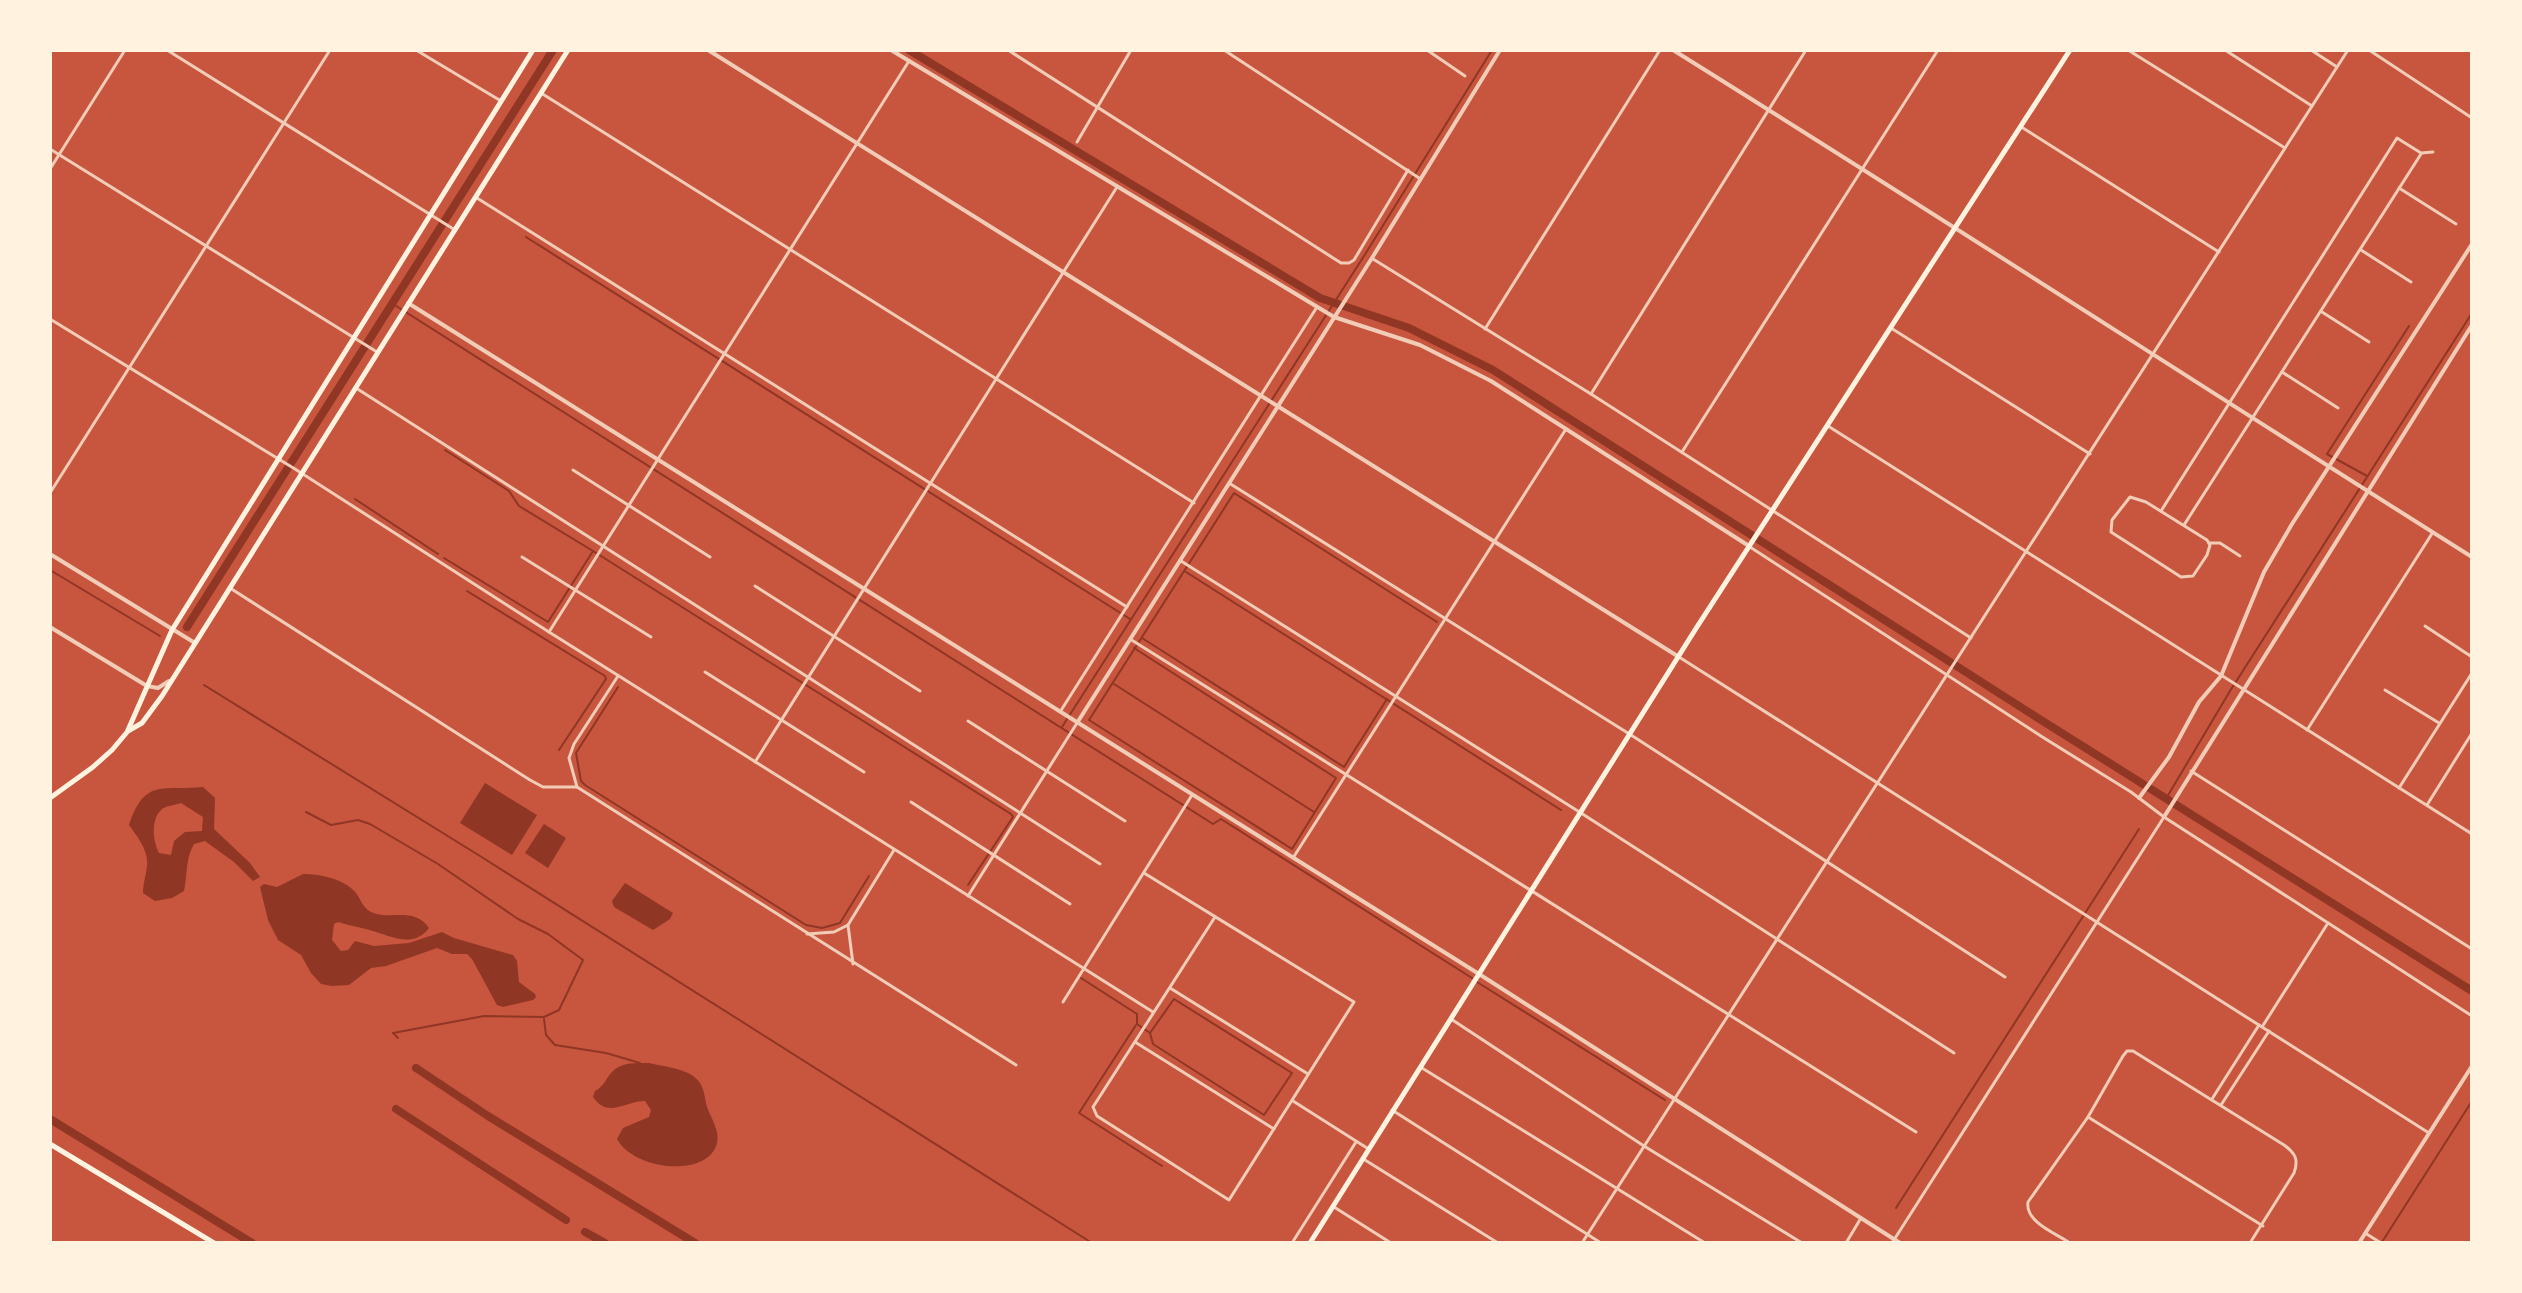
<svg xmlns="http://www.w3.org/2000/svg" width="2522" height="1293" viewBox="0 0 2522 1293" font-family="Roboto,sans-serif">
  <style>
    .water { fill: #8f3625; fill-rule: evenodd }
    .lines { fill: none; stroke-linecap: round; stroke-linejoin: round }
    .stream { stroke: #8f3625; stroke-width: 2 }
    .canal { stroke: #8f3625; stroke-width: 8 }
    .minor { stroke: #f1ccb7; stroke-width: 3 }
    .tertiary { stroke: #f1ccb7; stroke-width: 4 }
    .secondary { stroke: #fff3e0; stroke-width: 5 }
    .primary { stroke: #fff3e0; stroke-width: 5 }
  </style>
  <rect width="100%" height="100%" fill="#c8553d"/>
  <g class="water">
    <polygon points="485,783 537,815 512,855 460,823"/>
    <path d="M203,787L215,798L214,829L250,863L260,877L253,881L234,862L205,841L194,844C185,860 188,873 184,891L172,898L155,901L143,893C143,883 146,876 147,866C149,851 137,836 129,825C145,778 161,791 203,787ZM181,803L203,817L202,831L185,832L174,841L171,855L159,853C153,841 150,820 162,809C166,806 175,805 181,803Z"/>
    <polygon points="544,824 566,838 548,868 525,853"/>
    <path d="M303,874C320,874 345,879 356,893C361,900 363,908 371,912C392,921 413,906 429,928C414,948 393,937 376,932C364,928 351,926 338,922L334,924L332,940L341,951L348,950L355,941L374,946L409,943L442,932L454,938L513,955L517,961L519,982L535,994L536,997L533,1000L503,1007L497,1005L472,959L467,954H452L437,948L386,966L371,968L349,985L332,986L321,984L311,973L301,955L278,940L268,920L260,887L264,884L277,887Z"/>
    <polygon points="625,883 673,913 670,919 653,930 614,907 612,901"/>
    <path d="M649,1063C665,1067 690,1068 700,1083C704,1089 705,1099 707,1107C711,1118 720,1131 717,1143C708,1179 633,1170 617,1139L623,1128L649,1117L651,1110L645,1101C625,1101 608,1119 593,1097L595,1091C605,1086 606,1077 614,1070C623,1062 638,1063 649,1063Z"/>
  </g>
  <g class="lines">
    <g class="stream">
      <polyline points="526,237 1130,619"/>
      <polyline points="393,304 1213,824 1221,819 1472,978"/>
      <polyline points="2367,476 2327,454 2409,326"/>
      <polyline points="355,499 438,554"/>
      <polyline points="593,551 1011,814 1013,817 968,885"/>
      <polyline points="444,558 548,622 593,551 519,506 509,491 445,450"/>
      <polyline points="50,570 160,636"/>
      <polyline points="1186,572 1561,810"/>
      <polyline points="467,591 605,676 606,679 559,750"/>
      <polyline points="1142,638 1344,767 1387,699"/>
      <polyline points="1134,648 1336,778 1292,849 1089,720 1234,493 1437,622"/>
      <polyline points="1114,684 1314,812"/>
      <polyline points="204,685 480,856 1092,1243"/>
      <polyline points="618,687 576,753 581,781 585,785 806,925 822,928 840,923 869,876"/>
      <polyline points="1062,727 1364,256 1492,50"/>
      <polyline points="2167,797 2230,691 2472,313"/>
      <polyline points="306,812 331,825 358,820 370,824 438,864 518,919 548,934 583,960 559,1010 544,1017 484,1016 393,1033 398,1038"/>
      <polyline points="1081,978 1137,1014 1137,1024 1150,1033 1174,999 1292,1073 1264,1115 1153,1044 1150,1033"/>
      <polyline points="1477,982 1665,1100"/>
      <polyline points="544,1019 546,1035 555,1045 606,1053 640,1063"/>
      <polyline points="1136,1025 1079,1113 1162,1166"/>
      <polyline points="1896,1208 2139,829"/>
      <polyline points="2382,1242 2472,1101"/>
    </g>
    <g class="canal">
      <polyline points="909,50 1320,298 1409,328 1493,370 2030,713 2472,991"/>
      <polyline points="187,627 553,50"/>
      <polyline points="416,1068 488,1116 695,1243"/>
      <polyline points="396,1109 566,1220"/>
      <polyline points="50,1119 252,1243"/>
      <polyline points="585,1232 605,1243"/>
    </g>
    <g class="minor">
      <polyline points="167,50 455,230"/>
      <polyline points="416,50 501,101"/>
      <polyline points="1008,50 1341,263 1349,263 1354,260 1408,170"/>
      <polyline points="1224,50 1419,178"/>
      <polyline points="1427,50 1465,76"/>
      <polyline points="2128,50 2285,148"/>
      <polyline points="2225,50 2312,106"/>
      <polyline points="2311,50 2337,67"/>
      <polyline points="2369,50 2472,118"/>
      <polyline points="541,93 1194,503"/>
      <polyline points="2023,128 2219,252"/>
      <polyline points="1077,142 1131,50"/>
      <polyline points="50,149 377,352"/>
      <polyline points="50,169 125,50"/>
      <polyline points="2399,188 2456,224"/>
      <polyline points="477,198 1127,607"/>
      <polyline points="2361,250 2411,282"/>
      <polyline points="1373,259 1591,394 1971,638"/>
      <polyline points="2322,312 2369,342"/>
      <polyline points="50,319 295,469 549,632 1153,1012"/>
      <polyline points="1891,328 2090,454"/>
      <polyline points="1485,329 1660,50"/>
      <polyline points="2282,372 2338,408"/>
      <polyline points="356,388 1100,864"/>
      <polyline points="1591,394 1806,50"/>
      <polyline points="1828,426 2472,834"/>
      <polyline points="1682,452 1938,50"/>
      <polyline points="573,470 710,557"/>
      <polyline points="1229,483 1631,735 2005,977"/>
      <polyline points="50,493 330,50"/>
      <polygon points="2130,497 2146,502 2207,540 2210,545 2207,555 2193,576 2181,577 2111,532 2112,520"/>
      <polyline points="2161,511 2397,138 2421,153 2433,152"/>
      <polyline points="2184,525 2421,154"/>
      <polyline points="2209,543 2220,543 2240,556"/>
      <polyline points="1750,547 2044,738 2131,792 2164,817 2472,1016"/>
      <polyline points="522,557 651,637"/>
      <polyline points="1181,561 1581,813 1954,1053"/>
      <polyline points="755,586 920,691"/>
      <polyline points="230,588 530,780 543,787 577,787 1016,1065"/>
      <polyline points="2425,626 2472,657"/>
      <polyline points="549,632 909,61"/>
      <polyline points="1130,639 1916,1132"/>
      <polyline points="1679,657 2429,1133"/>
      <polyline points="705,672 864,772"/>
      <polyline points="2385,690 2439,723"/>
      <polyline points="1060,712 1317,307"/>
      <polyline points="968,721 1125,821"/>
      <polyline points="2307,730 2433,532"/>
      <polyline points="755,762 1117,187"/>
      <polyline points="2191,771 2472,949"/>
      <polyline points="577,787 569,758 574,744 618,676"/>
      <polyline points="2399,788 2472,673"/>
      <polyline points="911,802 1070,904"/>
      <polyline points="2427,805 2472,733"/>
      <polyline points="1293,858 1566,429"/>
      <polyline points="1144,873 1354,1002 1229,1200 1097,1116 1093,1107 1215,917"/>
      <polyline points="968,896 1077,723"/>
      <polyline points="848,925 853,964"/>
      <polyline points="807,934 834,932 848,925 894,850"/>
      <polyline points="1170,988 1308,1074"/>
      <polyline points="1063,1002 1192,795"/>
      <polyline points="1451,1019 1644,1146 1802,1243"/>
      <polyline points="2262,1027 2328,923"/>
      <polyline points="1135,1042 1274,1129"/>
      <polyline points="1422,1068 1705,1243"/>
      <polyline points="2212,1099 2259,1025"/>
      <polyline points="1293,1101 1367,1148"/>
      <polyline points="2221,1105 2269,1031"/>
      <polyline points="1392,1110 1601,1243"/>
      <polyline points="2088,1117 2263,1226"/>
      <polyline points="1365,1160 1498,1243"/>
      <polyline points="1334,1207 1391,1243"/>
      <polyline points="2365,1233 2381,1243"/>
      <polyline points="1292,1243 1356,1142"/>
      <polyline points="1582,1243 2348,50"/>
      <polyline points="1846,1243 1861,1218"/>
      <polyline points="1892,1243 2164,817"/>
      <path d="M2070,1243C2055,1233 2025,1222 2028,1202L2088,1117L2123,1056L2127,1051H2133L2284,1145C2295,1153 2299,1159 2294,1173L2250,1243"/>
    </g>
    <g class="tertiary">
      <polyline points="708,50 1679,657"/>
      <polyline points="891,50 1334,317 1420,345 1491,381 1749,546"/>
      <path d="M1673,50C1941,217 2205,389 2472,557"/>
      <polyline points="408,303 1479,974 1900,1243"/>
      <polyline points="50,554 195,643"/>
      <polyline points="50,627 147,686 158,688 169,681"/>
      <polyline points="1077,723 1372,258 1500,50"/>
      <polyline points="2139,798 2169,757 2199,702 2221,676 2264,572 2292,524 2472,244"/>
      <polyline points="2164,817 2472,325"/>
      <polyline points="2359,1243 2472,1066"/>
    </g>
    <g class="secondary">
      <polyline points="50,1144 214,1243"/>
      <polyline points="1310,1243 1695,630 2070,50"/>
    </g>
    <g class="primary">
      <polyline points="128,730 172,630 533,50"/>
      <polyline points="50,798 93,767 112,750 128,731 142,723 162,696 568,50"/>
    </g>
  </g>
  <rect width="2522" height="1293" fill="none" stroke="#fff3e0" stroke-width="104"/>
</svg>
